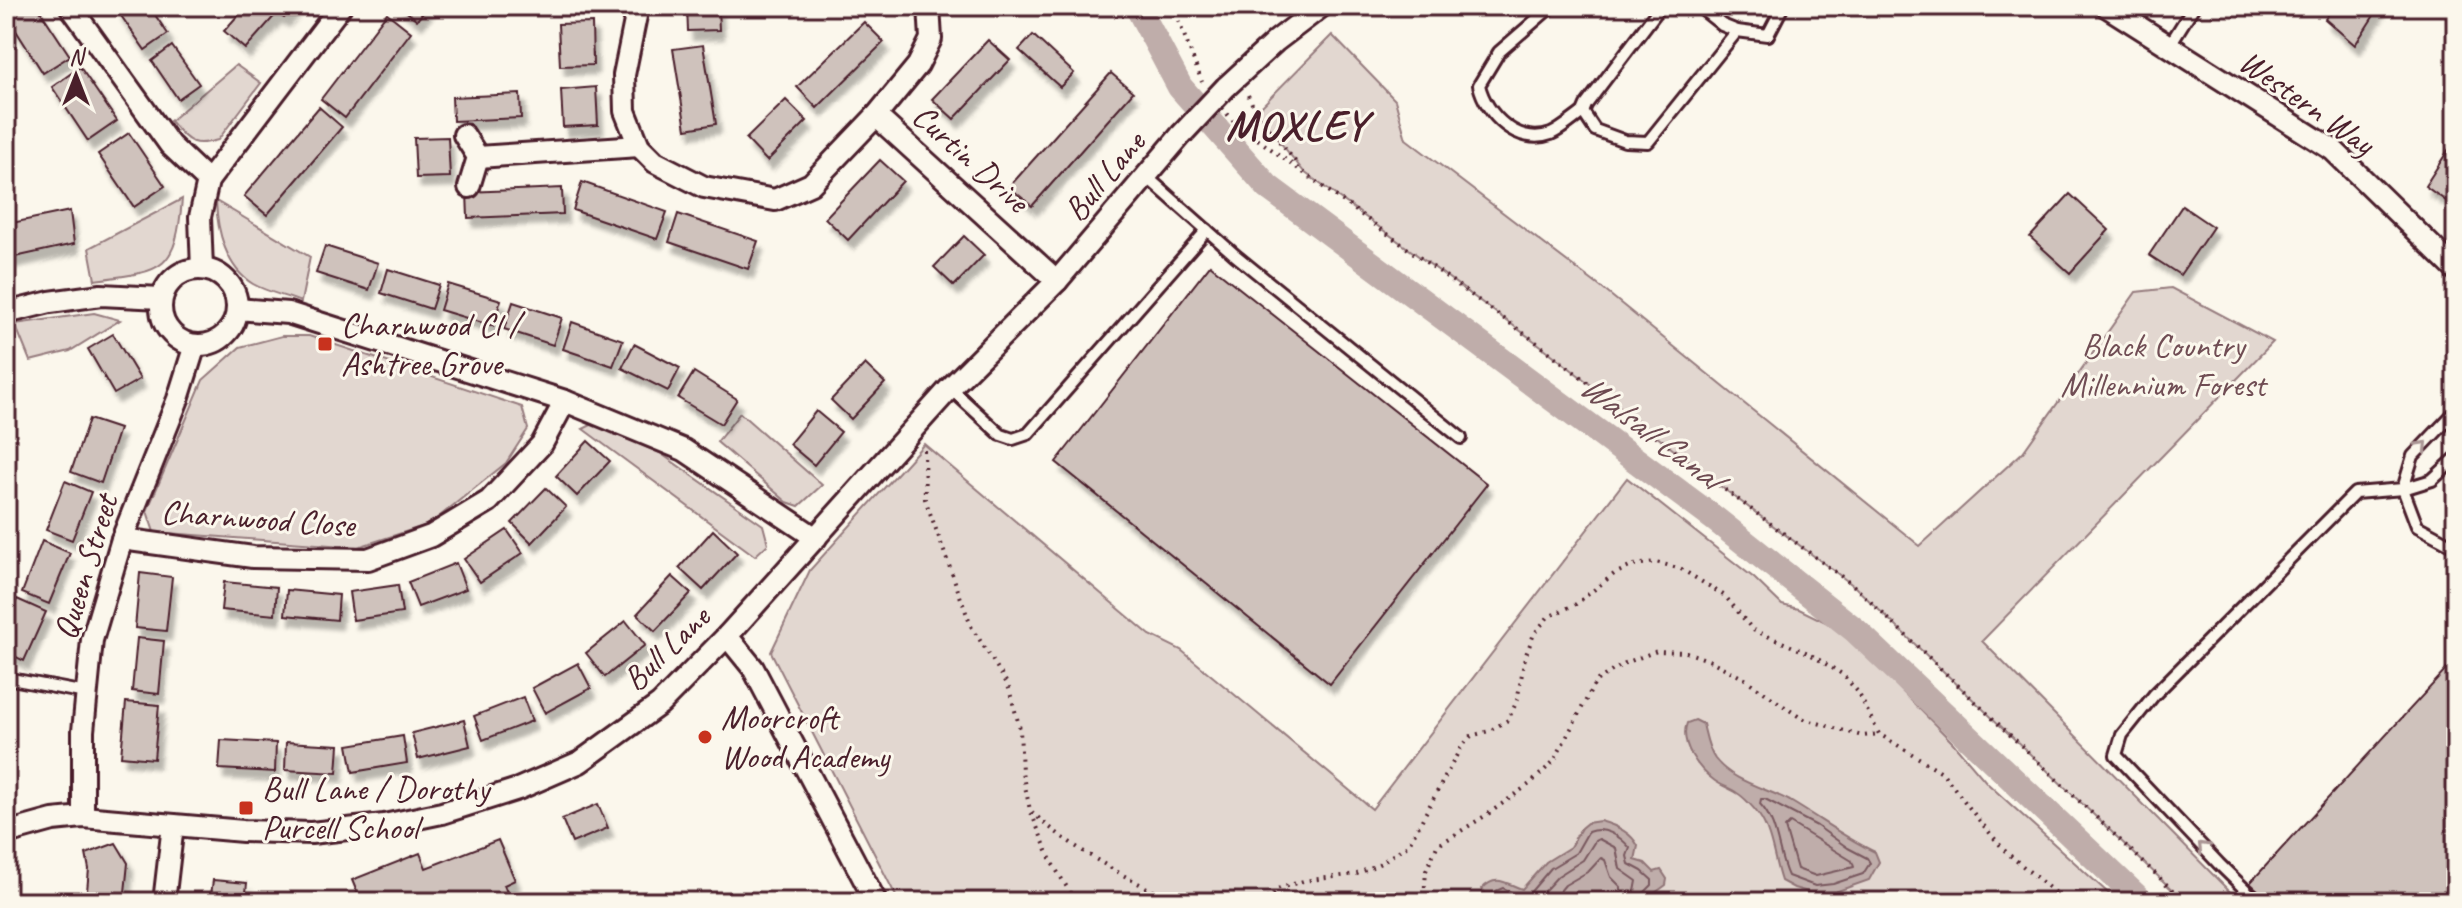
<svg xmlns="http://www.w3.org/2000/svg" width="2462" height="908" viewBox="0 0 2462 908" font-family="Caveat,sans-serif">
  <style>
    .green { fill: #e2d7d0; stroke: #967b7e; stroke-width: 2 }
    .water { fill: #bfadaa; stroke: #907477; stroke-width: 2 }
    .lines { fill: none; stroke-linecap: round; stroke-linejoin: round }
    .shore { stroke: #79585e; stroke-width: 2 }
    .canal { stroke: #bfadaa; stroke-width: 26 }
    .building { fill: #cfc2bc; stroke: #4a1f2b; stroke-width: 2; filter: url(#shadow) }
    .lane-casing { stroke: #4a1f2b; stroke-width: 16 }
    .street-casing { stroke: #4a1f2b; stroke-width: 26 }
    .path { stroke: #4a1f2b; stroke-width: 4; stroke-dasharray: 2 6; stroke-linecap: butt }
    .lane { stroke: #fbf7ec; stroke-width: 10 }
    .street { stroke: #fbf7ec; stroke-width: 20 }
    .street-bridge-casing { stroke: #4a1f2b; stroke-width: 26; stroke-linecap: butt }
    .street-bridge { stroke: #fbf7ec; stroke-width: 20 }
    .oneway { stroke: #ab9695 }
    .poi-dot { fill: #c8321e; stroke: #fbf7ec; stroke-width: 3 }
    .labels { text-anchor: middle; dominant-baseline: central; stroke-width: 6; stroke-linejoin: round; paint-order: stroke }
    .street-label { font-size: 34px; fill: #4a1f2b; stroke: #fbf7ec }
    .poi-label { font-size: 34px; fill: #4a1f2b; stroke: #fbf7ec; text-anchor: start }
    .park-label { font-size: 34px; fill: #704d54; stroke: #fbf7ec }
    .water-label { font-size: 36px; font-style: italic; fill: #6d4a51; stroke: #fbf7ec }
    .district-label { font-size: 42px; font-weight: bold; letter-spacing: 2px; fill: #4a1f2b; stroke: #fbf7ec }
  </style>
  <defs>
    <filter id="shadow"><feDropShadow dx="5" dy="9" stdDeviation="2" flood-color="#0004"/></filter>
  </defs>
  <rect width="100%" height="100%" fill="#fbf7ec"/>
  <filter id="ink" filterUnits="userSpaceOnUse"><feTurbulence type="fractalNoise" baseFrequency=".0125" numOctaves="2"/><feDisplacementMap in="SourceGraphic" scale="16" xChannelSelector="R" yChannelSelector="G"/><feConvolveMatrix kernelMatrix="1 2 1 2 8 2 1 2 1" color-interpolation-filters="sRGB"/></filter>
  <g filter="url(#ink)">
    <g class="green">
      <polygon points="1332,35 1395,100 1406,139 1598,285 1920,546 2023,452 2136,292 2171,288 2273,342 1982,641 2240,902 2185,902 1854,586 1712,480 1544,348 1304,172 1256,112"/>
      <path d="M236,65L261,83L218,140C191,148 188,141 170,121Z"/>
      <path d="M182,199C176,272 163,271 95,280L89,248Z"/>
      <path d="M216,201L310,257L301,302C286,296 267,292 253,284C226,268 217,230 216,201Z"/>
      <polygon points="94,313 120,320 70,351 30,361 15,324"/>
      <polygon points="282,336 309,336 522,407 528,429 506,463 430,524 358,547 154,532 147,511 203,380 240,347"/>
      <polygon points="740,413 822,485 799,506 787,502 717,442"/>
      <polygon points="593,424 660,453 763,525 768,544 755,556 583,429"/>
      <polygon points="924,444 1150,635 1181,650 1372,809 1627,478 1754,578 1782,605 1799,609 1842,630 1953,743 1987,783 2118,902 899,902 771,652 810,570"/>
    </g>
    <g class="water">
      <path d="M1695,720L1703,724C1706,736 1708,749 1715,759C1733,782 1766,788 1790,801C1819,818 1845,838 1875,852L1879,862L1869,880L1835,892L1815,894L1794,888L1781,881C1774,861 1772,833 1759,815C1754,808 1744,797 1737,793C1730,788 1722,786 1715,781C1698,769 1679,743 1687,723Z"/>
      <path d="M1600,821C1615,825 1631,832 1638,846L1635,860L1645,863L1654,872L1661,870L1667,879L1666,885L1651,896L1653,902H1487L1488,896L1482,889C1496,873 1507,884 1522,889L1546,862L1570,847L1581,828L1587,823Z"/>
    </g>
    <g class="lines">
      <g class="shore">
        <path d="M1761,799H1765L1817,826L1848,848L1867,858L1870,863L1863,874L1833,884L1815,886L1788,876C1777,853 1779,824 1760,804Z"/>
        <polygon points="1790,823 1852,861 1854,867 1816,876 1797,869 1785,828"/>
        <path d="M1495,902L1496,891L1503,888L1519,896L1528,895L1551,868L1576,853L1588,832C1604,826 1619,835 1630,848L1627,856L1629,864L1642,871L1652,880V885L1644,893V902"/>
        <polyline points="1534,902 1558,876 1583,860 1595,841 1599,839 1616,848 1620,869 1637,881 1633,902"/>
        <polyline points="1551,902 1565,885 1589,871 1601,858 1605,860 1611,877 1621,887 1621,902"/>
      </g>
      <polyline class="canal" points="1137,6 1180,87 1268,187 1715,519 1855,630 2142,902"/>
    </g>
    <g class="building">
      <polygon points="27,6 37,6 70,56 43,73 8,18"/>
      <polygon points="123,6 149,6 168,34 145,50 117,10"/>
      <polygon points="246,6 295,6 284,18 277,13 245,49 224,31"/>
      <polygon points="399,6 429,6 417,20"/>
      <polygon points="687,6 718,6 719,30 688,31"/>
      <polygon points="2334,6 2380,6 2355,45 2325,19"/>
      <polygon points="387,13 411,32 345,118 321,99"/>
      <polygon points="864,22 884,42 817,108 797,87"/>
      <polygon points="592,23 593,65 560,66 558,24"/>
      <polygon points="1033,35 1074,73 1060,87 1019,50"/>
      <polygon points="988,40 1010,60 954,119 932,99"/>
      <polygon points="703,45 716,124 686,129 673,49"/>
      <polygon points="172,46 199,84 178,99 152,61"/>
      <polygon points="80,67 117,121 88,141 52,87"/>
      <polygon points="1111,73 1133,92 1032,206 1009,187"/>
      <polygon points="596,87 598,125 563,127 561,90"/>
      <polygon points="520,94 521,118 453,121 452,97"/>
      <polygon points="786,100 807,121 767,161 746,139"/>
      <polygon points="319,107 342,127 267,215 244,196"/>
      <polygon points="129,133 165,186 134,207 98,154"/>
      <polygon points="448,137 450,177 416,178 414,138"/>
      <polygon points="2456,138 2456,208 2425,186"/>
      <polygon points="880,160 903,181 848,240 825,218"/>
      <polygon points="582,182 667,212 657,239 573,210"/>
      <polygon points="562,188 563,214 468,218 467,192"/>
      <polygon points="2070,194 2109,230 2070,273 2030,237"/>
      <polygon points="2182,206 2213,227 2180,275 2149,255"/>
      <polygon points="70,211 74,244 6,259 6,216 12,223"/>
      <polygon points="678,214 758,241 748,269 669,242"/>
      <polygon points="964,236 984,255 954,286 934,267"/>
      <polygon points="325,246 378,263 369,290 316,273"/>
      <polygon points="1210,265 1487,484 1330,684 1056,462"/>
      <polygon points="388,269 439,285 431,309 381,293"/>
      <polygon points="448,284 501,300 493,326 440,310"/>
      <polygon points="513,302 562,318 553,345 504,329"/>
      <polygon points="572,322 623,340 613,366 563,349"/>
      <polygon points="113,334 140,379 114,394 88,349"/>
      <polygon points="634,344 680,368 668,391 622,368"/>
      <polygon points="865,364 885,383 851,419 831,400"/>
      <polygon points="694,372 737,399 721,424 678,398"/>
      <polygon points="816,411 841,432 814,465 789,444"/>
      <polygon points="89,419 119,429 101,483 71,472"/>
      <polygon points="588,441 610,461 577,496 556,476"/>
      <polygon points="65,481 91,492 72,540 46,530"/>
      <polygon points="546,488 566,507 532,543 512,523"/>
      <polygon points="507,530 523,553 480,582 464,559"/>
      <polygon points="713,530 737,553 703,590 679,568"/>
      <polygon points="42,541 70,553 49,604 22,593"/>
      <polygon points="456,563 466,589 418,607 408,582"/>
      <polygon points="140,573 172,577 166,631 135,628"/>
      <polygon points="672,576 691,593 655,631 637,614"/>
      <polygon points="224,582 277,587 275,615 221,610"/>
      <polygon points="398,585 402,613 353,620 349,592"/>
      <polygon points="287,590 339,595 337,620 285,615"/>
      <polygon points="17,599 46,612 24,661 6,652 6,623"/>
      <polygon points="626,621 645,645 605,677 586,653"/>
      <polygon points="137,638 164,641 159,694 132,691"/>
      <polygon points="2456,659 2456,902 2271,902 2250,883"/>
      <polygon points="578,663 591,688 545,713 532,688"/>
      <polygon points="523,697 532,721 483,740 474,716"/>
      <polygon points="126,702 159,705 154,759 121,756"/>
      <polygon points="464,720 470,746 418,759 412,733"/>
      <polygon points="403,736 407,763 353,772 348,745"/>
      <polygon points="221,740 276,743 275,772 219,769"/>
      <polygon points="286,742 339,745 337,773 285,770"/>
      <polygon points="598,804 608,828 572,843 562,819"/>
      <polygon points="498,840 515,880 504,885 511,902 361,902 352,880 420,853 426,868"/>
      <polygon points="116,843 128,863 124,902 86,902 89,869 86,854"/>
      <polygon points="213,880 247,883 245,902 210,902"/>
    </g>
    <g class="lines">
      <defs>
        <g id="lane">
          <path d="M1552,6L1499,52L1479,85C1486,115 1518,146 1551,134C1562,129 1573,119 1583,112L1586,105L1661,6"/>
          <polyline points="1698,6 1722,25 1737,31"/>
          <polyline points="2169,46 2194,6"/>
          <polyline points="1583,112 1595,130 1625,141 1648,142 1737,31 1768,35 1783,6"/>
          <polyline points="1147,177 1235,255 1461,438"/>
          <polyline points="950,388 1001,435 1013,439 1028,434 1207,230"/>
          <polyline points="2456,411 2413,456 2403,489 2417,526 2456,547"/>
          <polyline points="6,678 86,693"/>
          <polyline points="2258,902 2219,864 2116,755 2122,735 2154,695 2355,493 2403,489 2432,480 2456,458"/>
        </g>
        <g id="street">
          <polyline points="70,6 170,145 208,181"/>
          <polyline points="638,6 624,75 625,111 639,146 655,162 704,187 775,200 811,184 876,116 918,65 931,39 929,6"/>
          <polyline points="2106,6 2333,150 2456,270"/>
          <polyline points="1226,87 1276,41 1322,6"/>
          <polyline points="876,116 1057,281"/>
          <polyline points="464,135 478,157 469,187"/>
          <polyline points="478,157 639,146"/>
          <polyline points="202,269 200,217 208,181 341,6"/>
          <circle cx="199" cy="307" r="38"/>
          <polyline points="237,309 288,313 565,401 684,450 816,538"/>
          <polyline points="6,313 50,302 101,295 161,298"/>
          <polyline points="122,539 253,557 368,559 431,536 489,501 542,444 565,401"/>
          <polyline points="727,636 753,668 876,902"/>
          <polyline points="83,817 83,731 92,640 122,539 178,399 195,345"/>
          <polyline points="6,833 53,820 83,817 243,831 311,833 384,825 442,813 518,789 580,762 660,704 727,636 950,388 1057,281 1181,135"/>
          <polyline points="164,902 173,825"/>
        </g>
      </defs>
      <use href="#lane" class="lane-casing"/>
      <use href="#street" class="street-casing"/>
      <g class="path">
        <polyline points="1173,6 1202,82"/>
        <polyline points="1248,95 1256,112 1299,166"/>
        <polyline points="1227,114 1234,122 1544,348 1712,480 1854,586 2185,902"/>
        <polyline points="924,450 925,499 971,626 1008,685 1020,729 1022,772 1030,810 1052,863 1076,902"/>
        <path d="M1032,812C1073,850 1124,876 1174,902"/>
        <polyline points="1259,902 1271,897 1277,889 1303,881 1357,874 1381,863 1409,844 1460,749 1471,736 1489,731 1508,720 1517,701 1525,657 1534,634 1548,617 1576,604 1614,574 1634,565 1656,562 1681,569 1725,596 1753,630 1808,653 1842,674 1858,692 1879,734 1942,772 1978,819 2006,852 2066,902"/>
        <polyline points="1421,902 1424,898 1426,871 1437,846 1488,814 1531,783 1554,761 1596,681 1625,663 1657,651 1686,652 1711,661 1745,679 1801,718 1862,736 1879,734"/>
      </g>
      <use href="#lane" class="lane"/>
      <use href="#street" class="street"/>
      <defs>
        <polyline id="street-bridge" points="1181,135 1226,87"/>
      </defs>
      <use href="#street-bridge" class="street-bridge-casing"/>
      <use href="#street-bridge" class="street-bridge"/>
    </g>
    <defs><path id="oneway-chevron" d="M-2-3.5L2.5 0L-2 3.5" fill="none" stroke-width="1.6" stroke-linecap="round" stroke-linejoin="round" transform="scale(2)"/></defs>
    <g class="oneway">
      <use href="#oneway-chevron" transform="translate(2423 446) rotate(-47)"/>
      <use href="#oneway-chevron" transform="translate(2203 847) rotate(-134)"/>
    </g>
  </g>
  <g class="poi-dot">
    <rect x="317" y="336" width="16" height="16" rx="4"/>
    <circle cx="705" cy="737" r="8"/>
    <rect x="238" y="800" width="16" height="16" rx="4"/>
  </g>
  <g class="labels">
    <g class="street-label">
      <text transform="translate(2307 102) rotate(35)">Western Way</text>
      <text transform="translate(971 158) rotate(42)">Curtin Drive</text>
      <text transform="translate(1104 176) rotate(-50)">Bull Lane</text>
      <text transform="translate(258 518) rotate(4)">Charnwood Close</text>
      <text transform="translate(85 567) rotate(-73)">Queen Street</text>
      <text transform="translate(666 648) rotate(-44)">Bull Lane</text>
    </g>
    <g class="poi-label">
      <text x="341" y="324">Charnwood Cl /<tspan x="341" dy="39">Ashtree Grove</tspan></text>
      <text x="721" y="717">Moorcroft<tspan x="721" dy="39">Wood Academy</tspan></text>
      <text x="262" y="788">Bull Lane / Dorothy<tspan x="262" dy="39">Purcell School</tspan></text>
    </g>
    <g class="park-label">
      <text x="2163" y="345">Black Country<tspan x="2163" dy="39">Millennium Forest</tspan></text>
    </g>
    <g class="water-label">
      <text transform="translate(1651 431) rotate(37)">Walsall Canal</text>
    </g>
    <g class="district-label">
      <text x="1297" y="125">MOXLEY</text>
    </g>
  </g>
  <rect width="2462" height="908" fill="none" stroke="#fbf7ec" stroke-width="32"/>
  <rect x="16" y="16" width="2430" height="876" fill="none" stroke="#4a1f2b" stroke-width="3" filter="url(#ink)"/>
  <g transform="translate(76 76)" stroke="#fbf7ec" stroke-width="6" paint-order="stroke">
  <path d="M0-6L14 30L0 20L-14 30Z" fill="#4a1f2b"/>
  <text y="-12" font-size="22" font-weight="bold" text-anchor="middle" fill="#4a1f2b">N</text>
  </g>
</svg>
